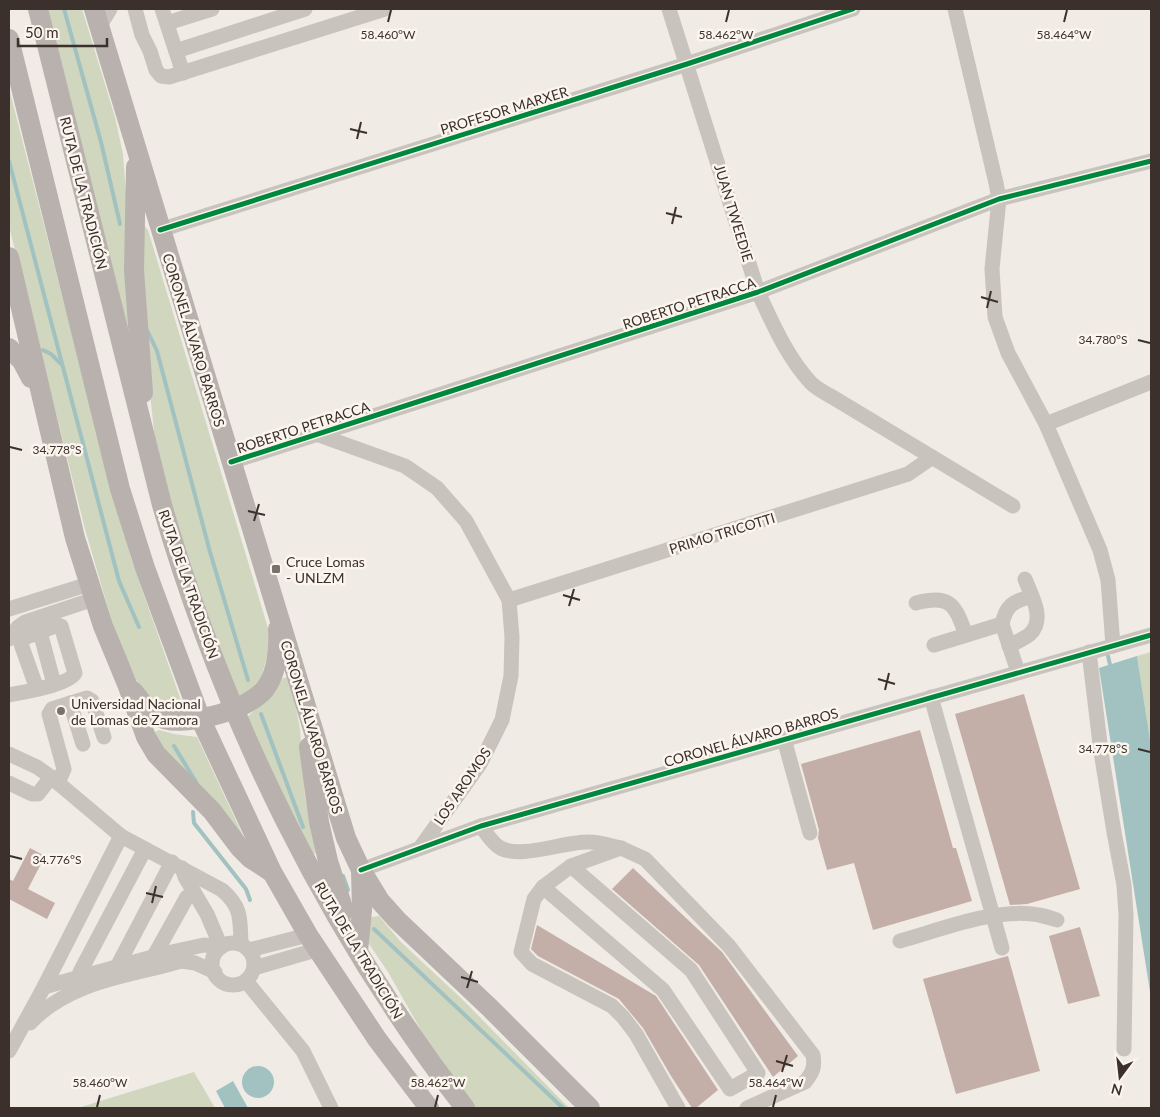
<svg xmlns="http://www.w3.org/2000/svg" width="1160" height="1117" viewBox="0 0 1160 1117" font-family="Lato,sans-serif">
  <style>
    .green { fill: #d1d6bf }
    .water { fill: #a1c2c1 }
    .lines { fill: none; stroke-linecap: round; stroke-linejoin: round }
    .stream { stroke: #a1c2c1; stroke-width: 4 }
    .building { fill: #c3afa7 }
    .minor { stroke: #c9c3be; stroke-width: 15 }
    .major { stroke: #b8b1ad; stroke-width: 20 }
    .cycleway-casing { stroke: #fbf5ee; stroke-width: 8 }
    .cycleway { stroke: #00873e; stroke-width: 5 }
    .ticks { fill: none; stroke: #3b302b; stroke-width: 2 }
    .poi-dot { fill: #7a716c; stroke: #fbf5ee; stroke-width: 2 }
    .labels { text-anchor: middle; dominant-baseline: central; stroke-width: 5; stroke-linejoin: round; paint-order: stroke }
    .street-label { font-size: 14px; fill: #3b302b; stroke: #fbf5ee }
    .poi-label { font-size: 14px; fill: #3b302b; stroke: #fbf5ee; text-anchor: start }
    .ticks-label { font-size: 12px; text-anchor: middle; fill: #3b302b; stroke: #fbf5ee; stroke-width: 5; stroke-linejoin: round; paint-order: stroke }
  </style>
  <rect width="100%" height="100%" fill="#f0ebe5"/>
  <g class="green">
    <polygon points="46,9 82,9 115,117 123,154 126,194 129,330 125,327"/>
    <polygon points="9,88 104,461 132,561 184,709 168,716 140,687 117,639 85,529 9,226"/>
    <polygon points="142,223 148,230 268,628 269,650 262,674 256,688 238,701 197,597 156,449 139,292"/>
    <polygon points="1151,652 1151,746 1137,656"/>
    <polygon points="290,676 300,729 305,796 316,853 311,856 246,718 267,699 278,680"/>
    <polygon points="159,730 174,734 197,737 246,842 150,734"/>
    <polygon points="379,916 400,941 463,1000 569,1108 475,1108 422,1032 388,972 369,944 366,929 368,922 372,917"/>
    <polygon points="194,1072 215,1108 78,1108"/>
  </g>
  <g class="water">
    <polygon points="1137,656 1151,746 1151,998 1099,668"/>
    <circle cx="258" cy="1082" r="16"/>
    <polygon points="233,1081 248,1108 225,1108 216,1091"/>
  </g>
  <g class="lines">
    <g class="stream">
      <polyline points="64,9 101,142 120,224"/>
      <polyline points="9,161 119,581 139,627"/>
      <polyline points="147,330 157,351 210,552 248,680"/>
      <polyline points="43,350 51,354 61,364"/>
      <polyline points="1108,656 1111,669"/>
      <polyline points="261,714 303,827"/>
      <polyline points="174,746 196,782"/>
      <polyline points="193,812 194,823 246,889 250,900"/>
      <polyline points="343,876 348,890"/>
      <polyline points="374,929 563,1108"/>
    </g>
  </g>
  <g class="building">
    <polygon points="1024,694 1080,889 1027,904 1010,905 955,714"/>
    <polygon points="920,730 953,848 956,848 972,901 873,930 854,863 827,870 818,838 819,830 801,764"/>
    <polygon points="30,848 45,856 28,889 55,903 47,919 9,899 9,879 13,881"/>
    <polygon points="633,868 722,952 798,1056 773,1077 699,965 612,889"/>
    <polygon points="537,925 656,996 718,1090 696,1108 692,1108 671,1076 643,1028 619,999 538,956 531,949"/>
    <polygon points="1080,927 1100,996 1068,1004 1049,936"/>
    <polygon points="1008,956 1040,1071 956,1094 923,979"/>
  </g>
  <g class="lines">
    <g class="minor">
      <polyline points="135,9 142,35 150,51 156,70 161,76 169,77 385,9"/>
      <polyline points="162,9 183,73"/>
      <path d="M669,9L758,292C773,324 787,357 811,383C817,389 827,394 834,398L1013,506"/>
      <polyline points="955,9 996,183 999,199 992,269 995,317 1008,353 1046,424 1100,550 1108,580 1113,646"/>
      <polyline points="167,23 212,9"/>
      <polyline points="99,27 110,9"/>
      <polyline points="176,51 305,9"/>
      <polyline points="160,230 687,64 853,9"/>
      <polyline points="1046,424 1151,382"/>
      <polyline points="316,434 405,466 437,488 466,521 509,600 512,637 511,676 502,720 480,764 420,848"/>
      <polyline points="231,462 758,292 999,199 1151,161"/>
      <polyline points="509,600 908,474 931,458"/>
      <path d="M916,603C951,594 955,605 966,635"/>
      <polyline points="9,609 89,584"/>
      <path d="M1002,624C1006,605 1013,602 1031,596"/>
      <polyline points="40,632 54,684"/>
      <polyline points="9,639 18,627 25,622 94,599"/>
      <polyline points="934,645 1002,624 1018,672"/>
      <path d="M1009,646C1016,642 1024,639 1030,634C1046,619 1031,595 1025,579"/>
      <polyline points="1089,652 1101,752 1114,832 1124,885 1126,915 1124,1049"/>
      <path d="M9,695C23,692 69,685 75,673L61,626L58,625L24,638L21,644L37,689"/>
      <polyline points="931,697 1002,948"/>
      <polyline points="70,703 83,744"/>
      <polyline points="784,739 810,833"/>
      <path d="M9,754L37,767L51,777L121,836L222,890C242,907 240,919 241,944"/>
      <polyline points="9,783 32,794 38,794 51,777"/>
      <polyline points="58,783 64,769 49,714 52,709 87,698 92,701 104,737"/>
      <path d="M481,826C486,833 492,843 499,847C518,860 563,842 587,842C598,841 610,846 621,848"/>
      <polyline points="182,868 185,877 207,914 221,947"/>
      <polyline points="361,870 481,826 1151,635"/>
      <polyline points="543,887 663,990 730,1089 758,1073 691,970 571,866"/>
      <path d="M900,941C940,930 997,907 1039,915C1045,916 1051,918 1057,920"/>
      <circle cx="233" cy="964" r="21"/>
      <polyline points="249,950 308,935"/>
      <polyline points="154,956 187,897 194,892"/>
      <polyline points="118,965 172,862"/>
      <polyline points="254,968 319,949"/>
      <polyline points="82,981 80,972 145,849"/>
      <polyline points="246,981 303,1051 331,1108"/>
      <polyline points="44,987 167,953 204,945 221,947"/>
      <path d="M30,1023C71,980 128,977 181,961L195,963L215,972"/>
      <polyline points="9,1051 44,987 121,836"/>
      <path d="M678,1108L636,1034L623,1017L612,1006L532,964L521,952L534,899L543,887L571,866L621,848L645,859L729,946L813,1055C815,1067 813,1072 805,1082L747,1108"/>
    </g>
    <g class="major">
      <path d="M38,9L162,505C225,722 327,929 465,1108"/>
      <polyline points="94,9 346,838 361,870 380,901 397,920 490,1008 590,1108"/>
      <polyline points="9,39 120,489 145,568 201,720 272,872 308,935 377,1039 429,1108"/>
      <polyline points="136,167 134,270 143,393"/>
      <polyline points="9,257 75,538 103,626 127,684 146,737 156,754 212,811 240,848 250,858 270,871"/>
      <polyline points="9,348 22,361 31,378"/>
      <path d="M133,691C141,701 151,716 164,719C190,726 248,710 265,689C277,673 279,648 278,629"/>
      <polyline points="309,747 319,822 328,861 344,911"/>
      <polyline points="358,951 362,910 361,870"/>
    </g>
    <defs>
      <g id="cycleway">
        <polyline points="160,230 687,64 853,9"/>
        <polyline points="231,462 758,292 999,199 1151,161"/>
        <polyline points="361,870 481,826 1151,635"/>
      </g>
    </defs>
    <use href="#cycleway" class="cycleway-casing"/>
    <use href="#cycleway" class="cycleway"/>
  </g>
  <path class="ticks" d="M388,22L391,10M726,22L729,10M1064,22L1067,10M350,129L367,133M357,139L361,122M666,213L682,217M672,224L676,207M981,297L998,302M987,308L991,291M1138,340L1150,343M10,447L22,450M248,511L265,515M254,521L259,504M563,595L580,600M569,606L574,589M878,679L895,684M885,690L889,673M1138,749L1150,752M10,856L22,859M146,893L163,897M152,903L156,886M461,977L478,982M467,988L472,971M776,1061L793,1066M782,1072L787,1055M97,1107L100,1095M435,1107L438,1095M773,1107L776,1095"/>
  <g class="poi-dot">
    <rect x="271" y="564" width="10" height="10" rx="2.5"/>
    <circle cx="61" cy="711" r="5"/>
  </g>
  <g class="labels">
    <g class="street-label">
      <text transform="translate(504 110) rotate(-17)">PROFESOR MARXER</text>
      <text transform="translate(84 193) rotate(76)">RUTA DE LA TRADICIÓN</text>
      <text transform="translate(734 213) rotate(73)">JUAN TWEEDIE</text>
      <text transform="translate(689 303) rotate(-18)">ROBERTO PETRACCA</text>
      <text transform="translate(194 340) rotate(73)">CORONEL ÁLVARO BARROS</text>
      <text transform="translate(303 427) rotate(-18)">ROBERTO PETRACCA</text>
      <text transform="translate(722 533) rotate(-17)">PRIMO TRICOTTI</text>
      <text transform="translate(189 584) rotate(71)">RUTA DE LA TRADICIÓN</text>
      <text transform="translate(312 727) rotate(73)">CORONEL ÁLVARO BARROS</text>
      <text transform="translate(751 737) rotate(-16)">CORONEL ÁLVARO BARROS</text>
      <text transform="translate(462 786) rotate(-56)">LOS AROMOS</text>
      <text transform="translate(359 950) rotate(59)">RUTA DE LA TRADICIÓN</text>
    </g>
    <g class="poi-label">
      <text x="286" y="561">Cruce Lomas<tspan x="286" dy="16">- UNLZM</tspan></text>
      <text x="71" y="703">Universidad Nacional<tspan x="71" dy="16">de Lomas de Zamora</tspan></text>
    </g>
  </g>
  <g class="ticks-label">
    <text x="388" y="39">58.460°W</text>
    <text x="726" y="39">58.462°W</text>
    <text x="1064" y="39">58.464°W</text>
    <text x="1103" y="344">34.780°S</text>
    <text x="57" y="454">34.778°S</text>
    <text x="1103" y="753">34.778°S</text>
    <text x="57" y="864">34.776°S</text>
    <text x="100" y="1087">58.460°W</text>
    <text x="438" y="1087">58.462°W</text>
    <text x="776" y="1087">58.464°W</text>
  </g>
  <rect width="1160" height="1117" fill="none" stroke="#3b302b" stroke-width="20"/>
  <g transform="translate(1120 1077) rotate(195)" stroke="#fbf5ee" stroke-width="4" paint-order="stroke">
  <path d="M0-4L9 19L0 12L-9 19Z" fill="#3b302b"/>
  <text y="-8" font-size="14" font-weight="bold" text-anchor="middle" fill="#3b302b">N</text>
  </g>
  <path d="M18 38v8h89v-8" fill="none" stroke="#3b302b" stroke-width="2.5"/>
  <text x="25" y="38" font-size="15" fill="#3b302b" stroke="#fbf5ee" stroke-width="4" paint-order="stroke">50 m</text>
</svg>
